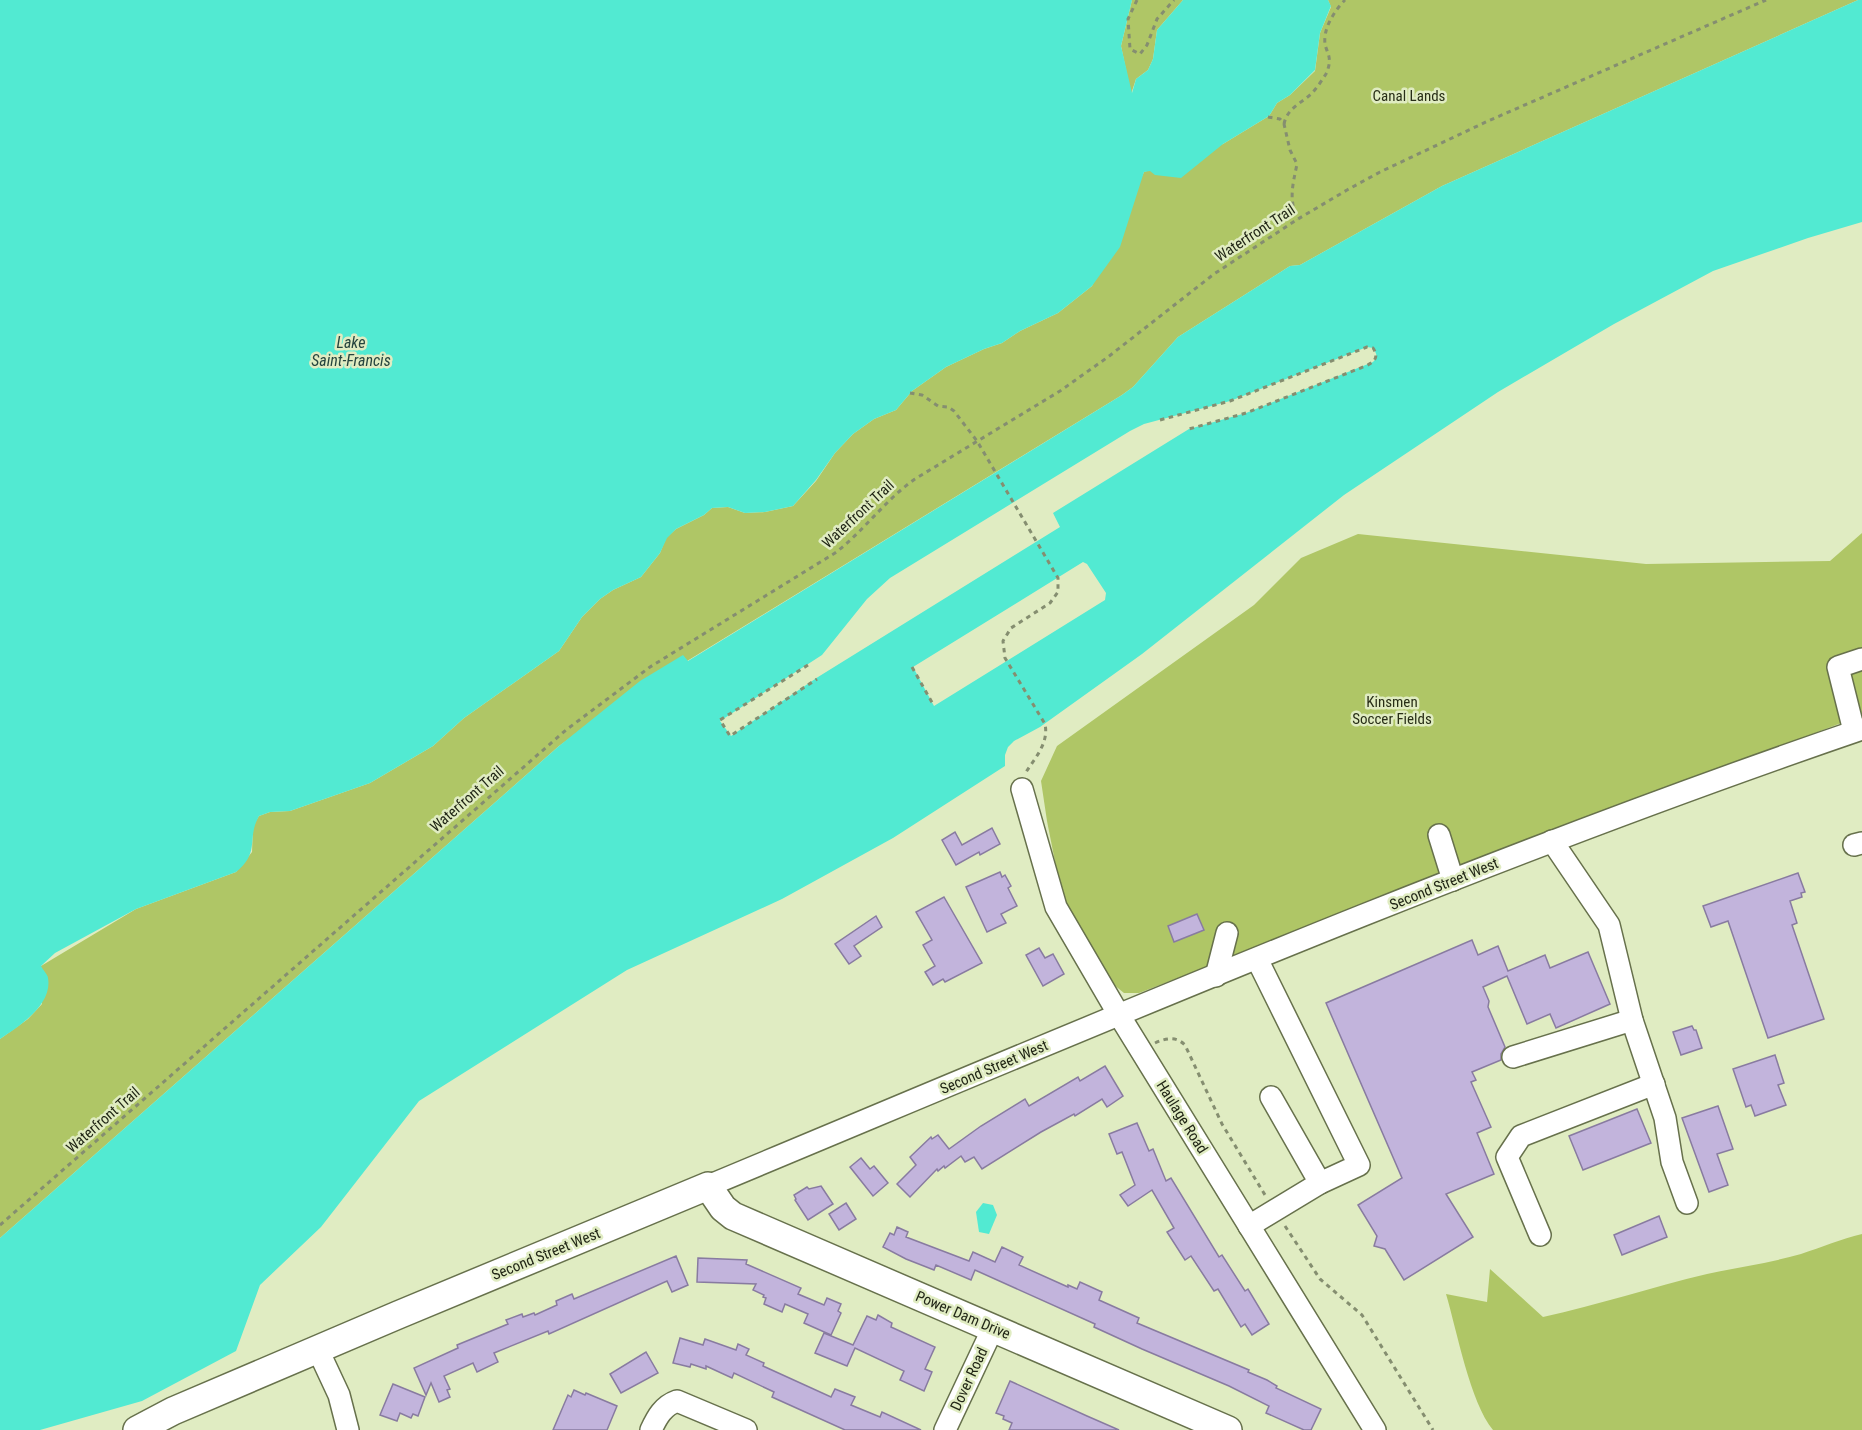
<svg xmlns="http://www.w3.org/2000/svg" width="1862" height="1430" viewBox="0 0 1862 1430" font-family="'Roboto Condensed',sans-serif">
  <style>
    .green { fill: #afc666 }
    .water { fill: #52ead2; fill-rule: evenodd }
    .building { fill: #c2b4dc; stroke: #887ba0; stroke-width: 1.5 }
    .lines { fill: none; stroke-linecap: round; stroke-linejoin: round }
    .minor-casing { stroke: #67714c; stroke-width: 24 }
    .major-casing { stroke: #67714c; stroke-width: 30 }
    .path { stroke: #858e70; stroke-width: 3; stroke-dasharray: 4.5 4.5; stroke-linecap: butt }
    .minor { stroke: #fff; stroke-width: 21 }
    .major { stroke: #fff; stroke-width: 27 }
    .labels { text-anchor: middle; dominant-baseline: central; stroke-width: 5; stroke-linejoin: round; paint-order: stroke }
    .park-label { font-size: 15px; fill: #282e17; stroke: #e0ecc2 }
    .street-label { font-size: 15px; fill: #212616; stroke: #e0ecc2 }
    .water-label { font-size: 16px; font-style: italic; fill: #25443e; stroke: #e0ecc2 }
  </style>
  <rect width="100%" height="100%" fill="#e0ecc2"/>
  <g class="green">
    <polygon points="1132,0 1183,0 1157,30 1153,59 1148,70 1136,79 1131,94 1121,46"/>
    <polygon points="1328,0 1858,0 1442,186 1300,265 1290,266 1178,337 1133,387 1122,395 687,661 683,656 559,746 0,1238 0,1039 28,1019 42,1004 41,966 136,909 236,872 252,852 253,825 259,816 270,812 290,811 370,783 433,746 464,718 559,651 582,617 600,599 613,590 641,577 660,553 666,538 676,529 704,515 712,508 728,507 745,513 765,512 793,506 816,481 835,453 853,434 874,419 896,410 912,391 946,367 984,349 1002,343 1020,331 1058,313 1092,286 1144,172 1223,144 1269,116 1277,103 1290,95 1315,71 1320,33 1331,7"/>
    <polygon points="1862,533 1862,715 1139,993 1124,993 1113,984 1062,897 1047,821 1041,781 1057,746 1254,605 1301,558 1358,534 1646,564 1830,561"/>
    <path d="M1862,1234V1430H1493C1470,1402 1457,1331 1446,1294L1487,1302L1490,1269L1543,1317C1598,1305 1652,1287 1707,1274C1738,1267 1770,1263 1801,1254C1822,1247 1841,1239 1862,1234Z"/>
  </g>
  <g class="water">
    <path d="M0,0H1132L1121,46L1132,93L1136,79L1148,70L1153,59L1157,30L1183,0H1328L1331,6L1320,33L1315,70L1290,95L1277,103L1269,116L1223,144L1181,178L1155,175L1150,171L1144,172L1120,247L1092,286L1058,313L1020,331L1002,343L984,349L946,367L912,391L896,410L874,419L853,434L835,453L816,480L793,506L765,512L745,513L728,507L712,508L704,515L676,529L667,538L660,553L641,577L613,590L600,599L582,617L559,651L464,718L433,746L370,783L290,811L270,812L259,816C246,839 261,852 236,872L136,909L55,953L41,966C43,970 48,975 48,978C53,1005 18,1027 0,1039Z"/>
    <path d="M1858,0H1862V222L1808,238L1713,271L1614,324L1498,392L1344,495L1142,654L1040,727L1014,741L1008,747L1005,755V766L893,838L782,899L627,970L419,1101L321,1227L260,1285L236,1351L142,1401L40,1430H0V1238L559,746L640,681L683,655L688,661L1122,395L1133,387L1178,337L1290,266L1300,265L1442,186ZM1367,347L1373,348C1377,354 1378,357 1373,362L1246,413L1189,429L1053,513L1060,527L818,677L731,736L720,721L822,655L867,599L890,578L1130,431L1144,424L1230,401ZM1083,562L1087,564L1106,593L1105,600L934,706L913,667Z"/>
    <polygon points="983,1203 993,1205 997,1215 989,1234 979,1232 976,1212"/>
  </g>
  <g class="building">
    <polygon points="992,828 1000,844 980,855 979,852 956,865 942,840 955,832 962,845"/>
    <polygon points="1000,872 1002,877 1005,875 1011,886 1008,888 1017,906 1001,914 1006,923 987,932 966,887"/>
    <polygon points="1798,873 1805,892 1801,893 1802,897 1790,901 1797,923 1792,925 1824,1019 1768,1038 1728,921 1711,927 1703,906"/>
    <polygon points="944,897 982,963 945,982 943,979 933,985 925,972 935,966 923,945 932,940 916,912"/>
    <polygon points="1197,914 1204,930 1174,942 1168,926"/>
    <polygon points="876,916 882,927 854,946 861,956 849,964 835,944"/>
    <polygon points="1472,940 1478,955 1498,946 1508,971 1545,955 1550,968 1588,952 1610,1004 1556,1028 1550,1014 1527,1024 1507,976 1483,987 1489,1001 1488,1007 1505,1047 1501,1054 1501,1060 1472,1072 1476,1080 1471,1082 1491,1127 1477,1133 1494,1174 1446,1194 1473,1237 1404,1280 1385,1249 1374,1246 1377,1236 1358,1205 1402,1178 1326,1003"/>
    <polygon points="1039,948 1045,958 1053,954 1064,974 1043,986 1026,955"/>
    <polygon points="1692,1026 1694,1030 1696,1030 1702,1048 1681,1055 1673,1032"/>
    <polygon points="1775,1055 1784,1083 1778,1085 1786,1105 1755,1116 1751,1105 1746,1107 1733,1069"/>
    <polygon points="1105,1066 1123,1096 1107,1107 1102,1099 1075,1116 1074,1114 1041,1132 982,1169 974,1157 965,1162 961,1156 945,1168 944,1166 938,1171 937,1169 910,1197 897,1184 916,1165 910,1157 931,1137 932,1139 938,1135 949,1149 981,1126 1025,1099 1029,1106 1078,1077 1080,1081"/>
    <polygon points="1718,1106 1733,1149 1717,1154 1728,1185 1709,1192 1682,1118"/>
    <polygon points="1637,1109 1651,1143 1583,1170 1569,1136"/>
    <polygon points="1137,1123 1149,1151 1153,1149 1166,1181 1171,1178 1219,1257 1222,1255 1245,1291 1248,1289 1269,1324 1252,1335 1245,1324 1241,1327 1218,1289 1214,1291 1191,1256 1185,1260 1167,1232 1174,1228 1152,1190 1128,1206 1120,1195 1135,1185 1122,1152 1117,1154 1109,1134"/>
    <polygon points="861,1158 870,1169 874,1166 888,1183 873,1196 850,1167"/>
    <polygon points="821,1186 833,1204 808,1220 795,1200 796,1199 794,1195 807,1187 809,1189"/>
    <polygon points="846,1203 856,1219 839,1230 829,1214"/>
    <polygon points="1659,1216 1667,1237 1622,1255 1614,1235"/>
    <polygon points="897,1227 908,1232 906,1237 969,1261 973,1252 995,1262 1002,1247 1023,1257 1019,1265 1068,1287 1068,1285 1077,1289 1080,1282 1102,1292 1099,1300 1139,1318 1137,1323 1249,1370 1248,1372 1267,1380 1277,1386 1276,1388 1321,1409 1311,1430 1304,1430 1266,1413 1269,1406 1229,1386 1142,1349 1094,1327 1095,1324 975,1270 971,1280 936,1265 934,1270 906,1259 883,1247 890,1233 894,1235"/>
    <polygon points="676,1256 688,1285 672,1292 667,1281 549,1334 548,1331 494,1353 498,1362 477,1372 473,1363 444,1376 450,1389 447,1390 450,1397 439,1402 431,1383 426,1395 414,1368 458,1348 457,1345 508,1324 506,1320 522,1314 523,1317 534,1313 535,1315 557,1305 556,1301 572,1294 574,1299"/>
    <polygon points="698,1258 747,1260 746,1264 801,1288 798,1294 824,1305 827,1298 841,1304 838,1311 841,1313 831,1335 804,1323 808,1314 785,1304 782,1312 764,1304 766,1298 763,1297 764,1295 753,1290 756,1284 697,1282"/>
    <polygon points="878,1315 892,1323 891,1327 935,1347 925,1369 932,1372 924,1391 900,1380 904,1371 855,1348 847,1366 815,1353 824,1333 853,1345 867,1316 876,1320"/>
    <polygon points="680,1338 703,1345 705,1339 736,1350 738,1344 749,1349 746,1355 764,1363 763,1366 831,1397 835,1389 855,1397 851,1405 880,1417 882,1412 921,1430 845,1430 772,1397 774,1392 734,1373 732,1378 706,1366 706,1369 691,1364 690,1367 673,1363"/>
    <polygon points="646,1352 658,1373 621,1393 610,1374"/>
    <polygon points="1010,1381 1087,1416 1119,1430 1009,1430 1012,1423 1003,1419 1004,1416 996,1413"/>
    <polygon points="393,1384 425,1397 418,1416 413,1414 411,1418 400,1413 397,1421 380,1415"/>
    <polygon points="574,1390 585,1395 586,1393 617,1406 607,1430 553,1430 568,1395 571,1397"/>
  </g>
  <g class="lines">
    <defs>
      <g id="minor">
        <polyline points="1854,731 1838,667 1862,659"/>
        <polyline points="1022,789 1056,907 1119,1015 1375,1430"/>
        <polyline points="1439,835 1453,880"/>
        <polyline points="1552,841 1609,925 1632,1020 1665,1118 1672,1162 1687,1203"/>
        <polyline points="1854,845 1862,843"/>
        <polyline points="1216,976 1227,933"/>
        <polyline points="1513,1057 1632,1020"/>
        <polyline points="1271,1097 1320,1183"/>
        <path d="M708,1186C1090,1027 1470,863 1862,729"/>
        <polyline points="1249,1226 1320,1183 1359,1165 1257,959"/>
        <polyline points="1540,1235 1507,1157 1521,1136 1654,1084"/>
        <polyline points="318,1350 339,1395 348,1430"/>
        <path d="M651,1430C657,1417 663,1406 677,1401L746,1430"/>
        <polyline points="945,1430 993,1328"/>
      </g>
      <polyline id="major" points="137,1430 173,1411 398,1315 708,1186 723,1208 733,1216 1228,1430"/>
    </defs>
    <use href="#minor" class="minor-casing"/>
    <use href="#major" class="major-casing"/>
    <g class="path">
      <polyline points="1137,0 1128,19 1130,49 1140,54 1147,45 1157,19 1174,0"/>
      <path d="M1268,117L1280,119L1284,124L1290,150L1297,164C1293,184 1288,200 1298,219"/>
      <path d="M1284,124C1287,108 1302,103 1312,93C1317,88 1322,80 1326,74C1335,54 1323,52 1325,37C1326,24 1336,9 1345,0"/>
      <path d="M910,393L922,395L938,406L948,407L954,411L977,441L1058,578V592L1050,603L1011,628L1003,641L1005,658L1045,724C1049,743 1035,758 1026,772"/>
      <path d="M1160,420L1230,401L1367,347L1373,348C1382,361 1368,365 1358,369L1246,413L1189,429"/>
      <polyline points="808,665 720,720 730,736 817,679"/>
      <polyline points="912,667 934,706"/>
      <path d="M1155,1043C1166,1038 1176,1036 1185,1045L1222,1124L1265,1195"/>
      <path d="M0,1225L566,730L650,667L835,553C864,531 885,500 915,479L1060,391L1108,357L1214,274L1298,219L1347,190L1380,172L1488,121L1766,0"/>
      <polyline points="1285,1226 1320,1279 1362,1315 1433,1430"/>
    </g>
    <use href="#minor" class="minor"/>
    <use href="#major" class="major"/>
  </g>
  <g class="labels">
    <g class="park-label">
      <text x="1409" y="96">Canal Lands</text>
      <text x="1392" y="702">Kinsmen<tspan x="1392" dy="17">Soccer Fields</tspan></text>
    </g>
    <g class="street-label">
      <text transform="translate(1255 233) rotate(-33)">Waterfront Trail</text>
      <text transform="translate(858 514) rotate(-43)">Waterfront Trail</text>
      <text transform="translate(467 799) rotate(-41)">Waterfront Trail</text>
      <text transform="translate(1444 884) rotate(-22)">Second Street West</text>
      <text transform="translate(994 1067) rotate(-23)">Second Street West</text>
      <text transform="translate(1182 1117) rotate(58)">Haulage Road</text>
      <text transform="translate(103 1120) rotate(-41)">Waterfront Trail</text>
      <text transform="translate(546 1254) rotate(-22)">Second Street West</text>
      <text transform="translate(963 1315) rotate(23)">Power Dam Drive</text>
      <text transform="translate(969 1379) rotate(-65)">Dover Road</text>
    </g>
    <g class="water-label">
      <text x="351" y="342">Lake<tspan x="351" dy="18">Saint-Francis</tspan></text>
    </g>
  </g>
</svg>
